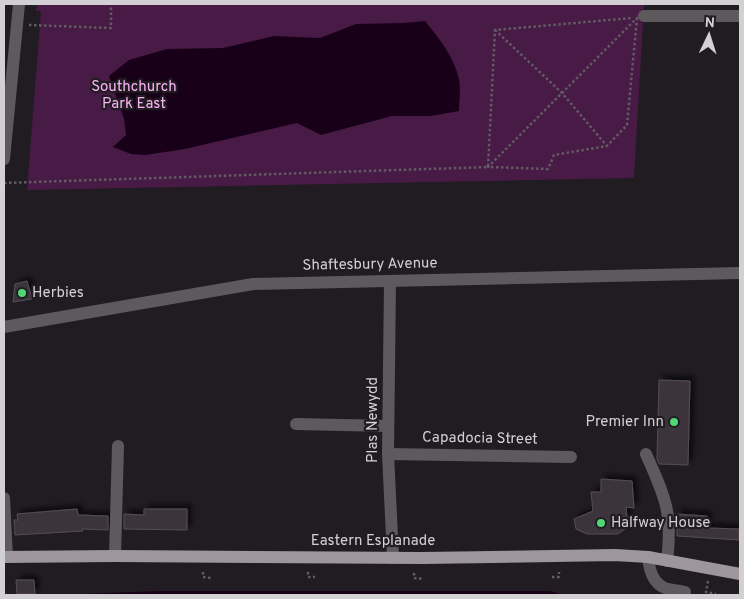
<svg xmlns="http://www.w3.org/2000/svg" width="744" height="599" viewBox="0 0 744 599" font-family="Overpass,sans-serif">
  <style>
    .green { fill: #481a46 }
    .water { fill: #190019 }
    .building { fill: #3b353a; stroke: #544e54; filter: url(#shadow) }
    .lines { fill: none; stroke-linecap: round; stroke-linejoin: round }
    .path { stroke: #615c61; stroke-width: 2.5; stroke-dasharray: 2.5 2.5; stroke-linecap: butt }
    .minor { stroke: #5d5a5d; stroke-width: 12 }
    .major { stroke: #9d979c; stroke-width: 12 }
    .poi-dot { fill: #50d674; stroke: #211c21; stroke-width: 2 }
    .labels { text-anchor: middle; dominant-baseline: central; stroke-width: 4.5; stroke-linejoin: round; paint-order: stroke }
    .park-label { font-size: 15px; fill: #fab3f4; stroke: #211c21 }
    .street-label { font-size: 15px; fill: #d3d0d3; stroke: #211c21 }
    .poi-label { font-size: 15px; fill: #d3d0d3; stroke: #211c21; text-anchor: start }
  </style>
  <defs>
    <filter id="shadow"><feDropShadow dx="4.5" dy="-4.5" stdDeviation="2.5" flood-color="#0009"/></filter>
  </defs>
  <rect width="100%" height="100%" fill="#211c21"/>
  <polygon class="green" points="37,4 644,4 634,178 27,190 41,11 36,11"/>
  <g class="water">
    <path d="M425,21C439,38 454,57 459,79C461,89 459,101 459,111L431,116H392L321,135L297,123L185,149L145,155L131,154L113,147L126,135L124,119L109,76L129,60L167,49L223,48L274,36L320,38L356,24L404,23Z"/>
    <polygon points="158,591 550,591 564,595 59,595"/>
  </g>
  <g class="building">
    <polygon points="27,281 32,299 13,302 15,284"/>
    <polygon points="659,380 690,381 688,465 659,464 657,459"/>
    <polygon points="601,479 632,481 634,508 626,507 628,527 618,534 587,534 576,529 574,519 593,511 591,492 601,492"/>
    <polygon points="77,509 78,515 108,516 108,530 82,529 83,531 15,535 14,520 18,520 17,514"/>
    <polygon points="144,509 187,509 187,530 124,529 124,514 144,515"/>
    <polygon points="677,514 707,516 707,528 739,529 739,540 677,536"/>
    <polygon points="16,580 34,580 35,594 17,594"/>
  </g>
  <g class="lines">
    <g class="path">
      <polygon points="637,18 627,125 607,146 554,155 548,169 488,167"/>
      <polyline points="29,25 111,28 111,4"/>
      <polyline points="495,30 562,93 607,146"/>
      <polyline points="4,183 488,167 495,30 632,18"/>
      <polyline points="203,572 203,577 211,578"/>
      <polyline points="308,572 308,577 315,577"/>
      <polyline points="414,573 414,578 423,579"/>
      <polyline points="552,577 559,577 559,572"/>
      <polyline points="708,581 706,592 716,594"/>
    </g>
    <g class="minor">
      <polyline points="644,16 740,16"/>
      <polyline points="4,159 19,4"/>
      <polyline points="390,281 388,454 393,558"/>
      <polyline points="4,327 253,284 740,273"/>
      <polyline points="296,424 388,426"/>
      <polyline points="388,454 571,457"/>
      <path d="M646,454C665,497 673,512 667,561"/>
      <polyline points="4,498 7,557"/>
      <polyline points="115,556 118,446"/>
      <path d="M648,557C649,568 652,583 665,588C670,590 678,590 685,592"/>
    </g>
    <polyline class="major" points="4,557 115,556 422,558 615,555 648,557 740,574"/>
  </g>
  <g class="poi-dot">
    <circle cx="22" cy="293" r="5"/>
    <circle cx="674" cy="422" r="5"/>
    <circle cx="601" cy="523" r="5"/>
  </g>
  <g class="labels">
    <g class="park-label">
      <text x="134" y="87">Southchurch<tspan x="134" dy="17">Park East</tspan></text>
    </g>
    <g class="street-label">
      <text transform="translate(370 265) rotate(-1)">Shaftesbury Avenue</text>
      <text transform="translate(373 420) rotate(-90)">Plas Newydd</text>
      <text transform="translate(480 439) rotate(1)">Capadocia Street</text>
      <text x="373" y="541">Eastern Esplanade</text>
    </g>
    <g class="poi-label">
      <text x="32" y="293">Herbies</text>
      <text x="664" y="422" text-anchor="end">Premier Inn</text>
      <text x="611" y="523">Halfway House</text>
    </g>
  </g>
  <rect width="744" height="599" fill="none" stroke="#d3d0d3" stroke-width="10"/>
  <g transform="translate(709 35) rotate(4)" stroke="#211c21" stroke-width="4" paint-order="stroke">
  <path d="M0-4L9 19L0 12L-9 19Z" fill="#d3d0d3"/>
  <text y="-8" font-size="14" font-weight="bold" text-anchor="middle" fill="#d3d0d3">N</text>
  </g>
</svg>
